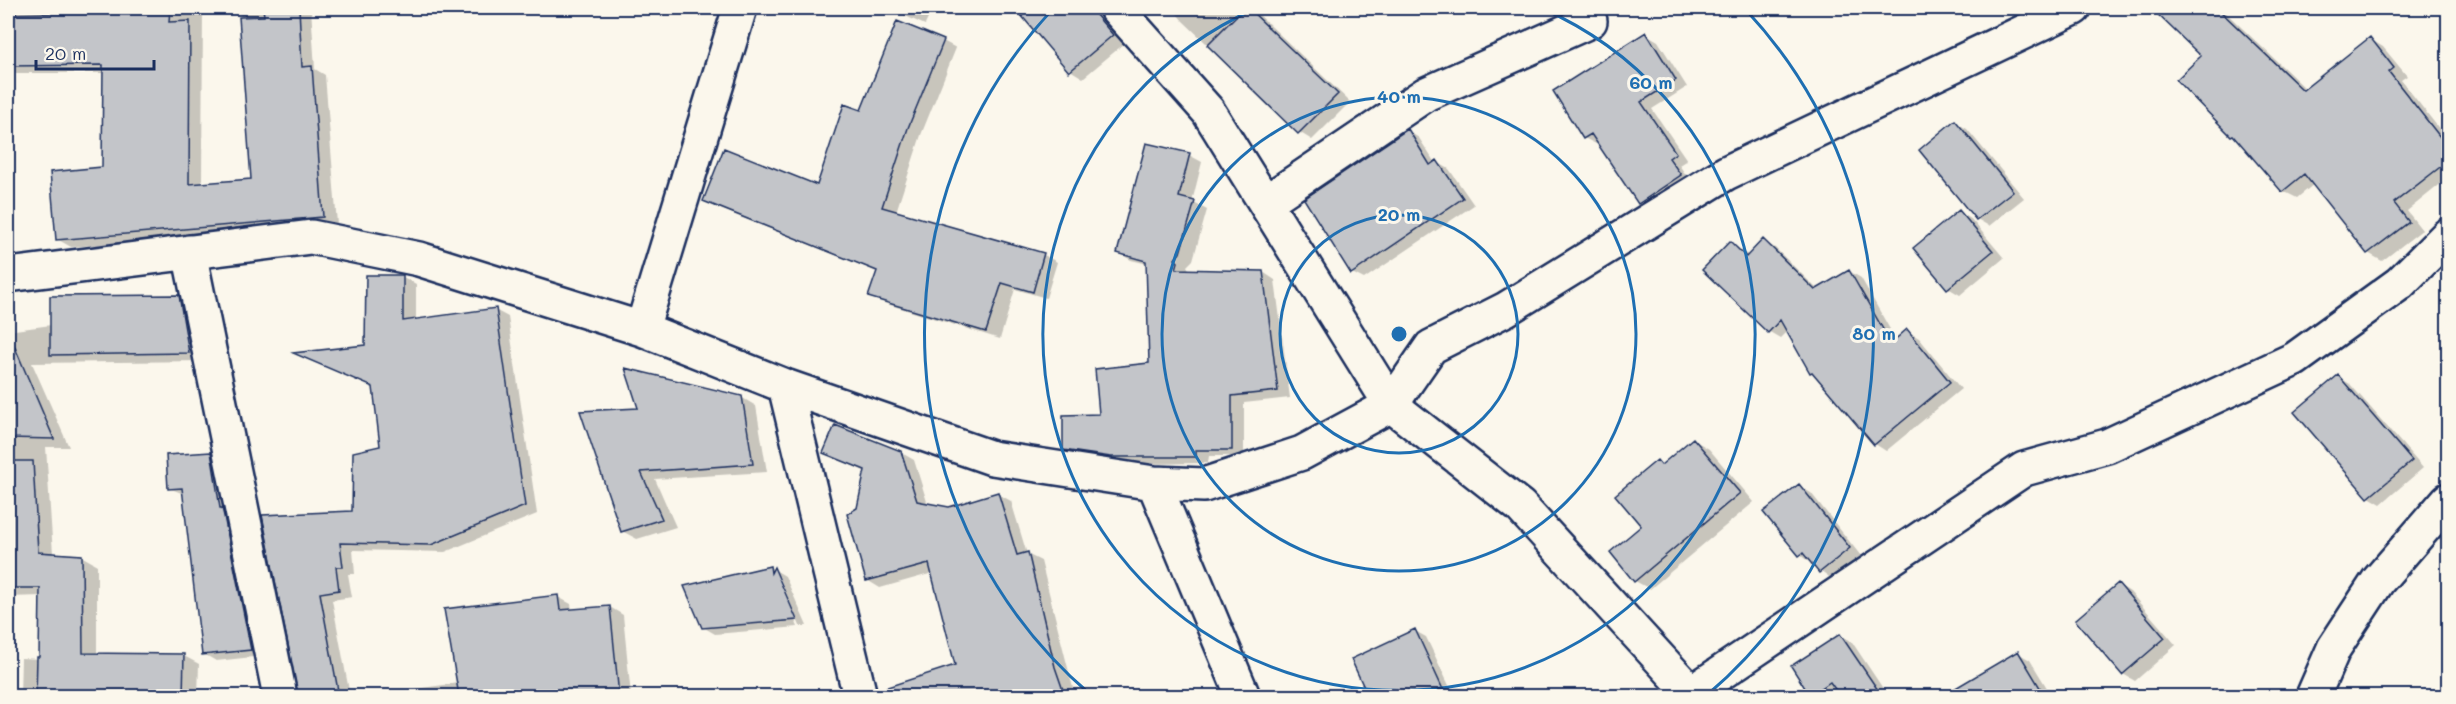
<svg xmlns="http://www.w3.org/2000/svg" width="2456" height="704" viewBox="0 0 2456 704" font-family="Mali,sans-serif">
  <rect width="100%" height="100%" fill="#fbf7ec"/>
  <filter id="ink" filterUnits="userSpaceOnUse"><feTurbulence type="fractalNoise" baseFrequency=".0167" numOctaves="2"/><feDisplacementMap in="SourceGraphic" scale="12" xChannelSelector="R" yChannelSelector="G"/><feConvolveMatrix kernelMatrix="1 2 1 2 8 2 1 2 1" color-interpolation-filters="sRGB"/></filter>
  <g filter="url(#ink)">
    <path fill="#0003" d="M 8,8 L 203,8 L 202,184 L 252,180 L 240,8 L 311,8 L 315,69 L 325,75 L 337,224 L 71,247 L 57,239 L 103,168 L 104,73 L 16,73 L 8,69 Z
      M 888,8 L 933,8 L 925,25 Z
      M 1017,8 L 1095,8 L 1125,43 L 1083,78 L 1070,70 Z
      M 1172,8 L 1252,8 L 1350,102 L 1312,140 L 1299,132 L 1183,21 Z
      M 2181,8 L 2221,8 L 2306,89 L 2370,39 L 2383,47 L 2407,76 L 2401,80 L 2448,140 L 2448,178 L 2407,211 L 2422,230 L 2382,261 L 2368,253 L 2314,184 L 2297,198 L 2283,191 L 2238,139 L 2232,135 L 2203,56 L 2167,22 Z
      M 1646,34 L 1658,41 L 1687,87 L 1652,109 L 1687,160 L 1679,165 L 1691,182 L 1651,210 L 1639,203 L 1599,143 L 1596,144 L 1584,138 Z
      M 943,41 L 956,48 L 921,135 L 896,212 L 1044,255 L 1057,262 L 1046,298 L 1015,289 L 1000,339 L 884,303 L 870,296 L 878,272 L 718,208 L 705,200 L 818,187 L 862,112 Z
      M 1955,122 L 1967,129 L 2024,198 L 1989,226 L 1977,219 L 1921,150 Z
      M 1408,131 L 1419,138 L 1435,163 L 1437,162 L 1449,169 L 1474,205 L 1364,279 L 1352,273 Z
      M 1189,155 L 1202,162 L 1192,202 L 1207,210 L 1193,260 L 1187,266 L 1190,271 L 1263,272 L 1275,280 L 1290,398 L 1244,403 L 1244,456 L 1209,456 L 1208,463 L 1125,464 L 1077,456 L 1064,449 L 1151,364 L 1148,264 L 1131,260 L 1119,253 Z
      M 1959,212 L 1971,219 L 2004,258 L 1960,295 L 1948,288 Z
      M 1763,241 L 1775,248 L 1818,290 L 1849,271 L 1861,278 L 1896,340 L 1907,331 L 1919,338 L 1961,389 L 1886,451 L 1875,444 L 1818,376 L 1811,372 L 1787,331 L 1780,338 L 1768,331 L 1731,243 L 1749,256 Z
      M 403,277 L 416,284 L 416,321 L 495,310 L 508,317 L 537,514 L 445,552 L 353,550 L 355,574 L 348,574 L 352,597 L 332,600 L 350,696 L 301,696 L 264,516 L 353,512 L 381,447 L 375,388 L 298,354 L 367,346 Z
      M 178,296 L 194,305 L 204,361 L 32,363 L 69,447 L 46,447 L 53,554 L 81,556 L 97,565 L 97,655 L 184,656 L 199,664 L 198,696 L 20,696 L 21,658 L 41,659 L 42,596 L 8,597 L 8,331 L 51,325 Z
      M 2338,377 L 2350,384 L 2423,468 L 2381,504 L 2369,497 Z
      M 741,397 L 756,406 L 767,472 L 655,479 L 676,527 L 637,539 L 622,531 L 640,409 Z
      M 1694,440 L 1709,449 L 1754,502 L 1650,589 L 1635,581 L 1643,527 L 1657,462 L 1663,465 Z
      M 900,452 L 914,460 L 928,505 L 949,509 L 998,494 L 1011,501 L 1027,554 L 1041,561 L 1075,696 L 911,696 L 906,682 L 956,666 L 933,573 L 880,588 L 867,580 L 858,509 L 866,472 L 825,453 Z
      M 211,454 L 222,461 L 262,656 L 216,661 L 204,654 L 184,494 L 169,488 Z
      M 1799,486 L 1811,493 L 1861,556 L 1832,579 L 1800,555 Z
      M 770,567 L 785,576 L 807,626 L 800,626 L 779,576 L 776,576 L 798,627 L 715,634 L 703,627 Z
      M 2119,585 L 2130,592 L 2176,645 L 2135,681 L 2123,674 Z
      M 558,597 L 571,604 L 572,611 L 610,607 L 623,615 L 631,696 L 364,696 L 458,683 Z
      M 1415,631 L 1426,637 L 1454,696 L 1352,696 L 1367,690 Z
      M 1840,635 L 1852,642 L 1888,696 L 1842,696 L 1838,691 L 1830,696 L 1811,694 Z
      M 2018,653 L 2030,660 L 2052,696 L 1945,696 Z
      M 1664,692 L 1671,696 L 1653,696 Z
      M 1139,693 L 1144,696 L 1130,696 Z"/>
    <path fill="#c3c5c9" stroke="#1b2f5e" stroke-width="1.5" d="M 96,8 L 170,8 L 169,22 L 190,21 L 189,184 L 251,179 L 239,17 L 264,16 L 263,8 L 299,8 L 302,67 L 312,66 L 323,217 L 56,240 L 50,172 L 102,167 L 103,65 L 8,66 L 8,14 L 96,12 Z
      M 1015,8 L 1090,8 L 1113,35 L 1069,72 Z
      M 1244,8 L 1248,8 L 1338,94 L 1298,134 L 1207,45 Z
      M 2151,8 L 2217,8 L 2303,90 L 2370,37 L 2394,68 L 2389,72 L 2448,147 L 2448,161 L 2394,203 L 2409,222 L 2367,254 L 2304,174 L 2282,192 L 2233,135 L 2231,136 L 2176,80 L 2201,56 Z
      M 897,21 L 944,40 L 908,128 L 882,207 L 1044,253 L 1033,292 L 1002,283 L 986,332 L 868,297 L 877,271 L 703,201 L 724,148 L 817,185 L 844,104 L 861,110 Z
      M 1646,32 L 1676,80 L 1641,102 L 1676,153 L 1669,158 L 1681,175 L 1638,204 L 1591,134 L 1583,139 L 1553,91 Z
      M 1955,120 L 2013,191 L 1976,220 L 1919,150 Z
      M 1408,129 L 1430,165 L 1437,160 L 1463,198 L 1351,274 L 1304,199 Z
      M 1146,143 L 1190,153 L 1179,197 L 1195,201 L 1180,253 L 1175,259 L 1178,262 L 1176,269 L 1263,271 L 1278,391 L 1232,396 L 1232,450 L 1196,450 L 1196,457 L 1111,457 L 1063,450 L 1063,415 L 1099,414 L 1095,369 L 1149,363 L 1146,261 L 1117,253 Z
      M 1959,210 L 1993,251 L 1947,289 L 1913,248 Z
      M 1763,239 L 1815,290 L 1849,270 L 1891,343 L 1907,329 L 1950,382 L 1874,445 L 1812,372 L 1810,373 L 1780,320 L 1768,333 L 1702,270 L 1730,241 L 1746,257 Z
      M 366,275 L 403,275 L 403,321 L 496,308 L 525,506 L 431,545 L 340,543 L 343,567 L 336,567 L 339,590 L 320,593 L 339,696 L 298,696 L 262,515 L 352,511 L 353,452 L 380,446 L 373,387 L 293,353 L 365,345 Z
      M 179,295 L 189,353 L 50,355 L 50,296 Z
      M 8,331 L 54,439 L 8,438 Z
      M 625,368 L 742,396 L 753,464 L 641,472 L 662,519 L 621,532 L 580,411 L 638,408 Z
      M 2338,375 L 2412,461 L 2368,498 L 2294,412 Z
      M 835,425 L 901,451 L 917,501 L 949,507 L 998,492 L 1017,555 L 1028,552 L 1055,667 L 1065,696 L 878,696 L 878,690 L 955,665 L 929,564 L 866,581 L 847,514 L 857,508 L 865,470 L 823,453 Z
      M 1693,438 L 1740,493 L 1634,582 L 1610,552 L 1641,526 L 1615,495 L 1657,460 L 1661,465 Z
      M 211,452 L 220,508 L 222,508 L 224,516 L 251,650 L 202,655 L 182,488 L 168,489 L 166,455 Z
      M 8,461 L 33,461 L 38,552 L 82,555 L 83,653 L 184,654 L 183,696 L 36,696 L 37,657 L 39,657 L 40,588 L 8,588 Z
      M 1799,484 L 1850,548 L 1819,573 L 1803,553 L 1799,556 L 1763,512 Z
      M 770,566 L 771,573 L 774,567 L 797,620 L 702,628 L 684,586 Z
      M 2118,583 L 2165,638 L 2122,675 L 2075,620 Z
      M 558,595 L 560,610 L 610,606 L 619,696 L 459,696 L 444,609 Z
      M 1415,629 L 1446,696 L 1368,696 L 1351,659 Z
      M 1840,634 L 1882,696 L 1840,696 L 1830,682 L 1810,696 L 1791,666 Z
      M 2018,651 L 2045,696 L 1942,696 Z"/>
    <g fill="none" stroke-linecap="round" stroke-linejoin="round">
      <defs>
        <path id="minor" d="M 1116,8 L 1208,111 L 1391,405 L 1520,506 L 1694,696
          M 1266,202 L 1426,94 L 1590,21
          M 189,252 L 280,696
          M 8,275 L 311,237 L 419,259 L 642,329 L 785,386 L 992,458 L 1154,483 L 1204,485 L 1302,453 L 1391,405 L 1431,347 L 1506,309 L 1726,173 L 2074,8
          M 642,329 L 740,8
          M 785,386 L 860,696
          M 1154,483 L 1243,696
          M 1691,693 L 2024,469 L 2107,446 L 2295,359 L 2400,283 L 2448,235
          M 2313,696 L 2334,648 L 2378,581 L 2448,500"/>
      </defs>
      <use href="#minor" stroke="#1b2f5e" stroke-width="38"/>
      <use href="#minor" stroke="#fbf7ec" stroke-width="33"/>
    </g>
  </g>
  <g fill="none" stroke="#1f6fb2" stroke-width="3">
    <circle cx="1399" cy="334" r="119"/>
    <circle cx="1399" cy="334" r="237"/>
    <path d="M1541 8A356 356 0 1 1 1257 8"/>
    <path d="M1091 695A475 475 0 0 1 1052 10M1746 10A475 475 0 0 1 1707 695"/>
  </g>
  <circle cx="1399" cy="334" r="9" fill="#1f6fb2" stroke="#fbf7ec" stroke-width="3"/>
  <g font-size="18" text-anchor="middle" font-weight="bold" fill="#1f6fb2" stroke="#fbf7ec" stroke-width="6" stroke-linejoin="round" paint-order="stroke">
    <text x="1651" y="89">60 m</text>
    <text x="1399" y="103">40 m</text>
    <text x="1399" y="221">20 m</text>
    <text x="1874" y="340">80 m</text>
  </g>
  <rect width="2456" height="704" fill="none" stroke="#fbf7ec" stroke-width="30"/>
  <rect x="15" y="15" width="2426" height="674" fill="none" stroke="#1b2f5e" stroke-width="2" filter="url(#ink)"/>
  <path d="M36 60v9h118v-9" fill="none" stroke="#1b2f5e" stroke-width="3"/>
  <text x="45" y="60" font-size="18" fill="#1b2f5e" stroke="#fbf7ec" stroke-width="4.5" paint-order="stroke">20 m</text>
</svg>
